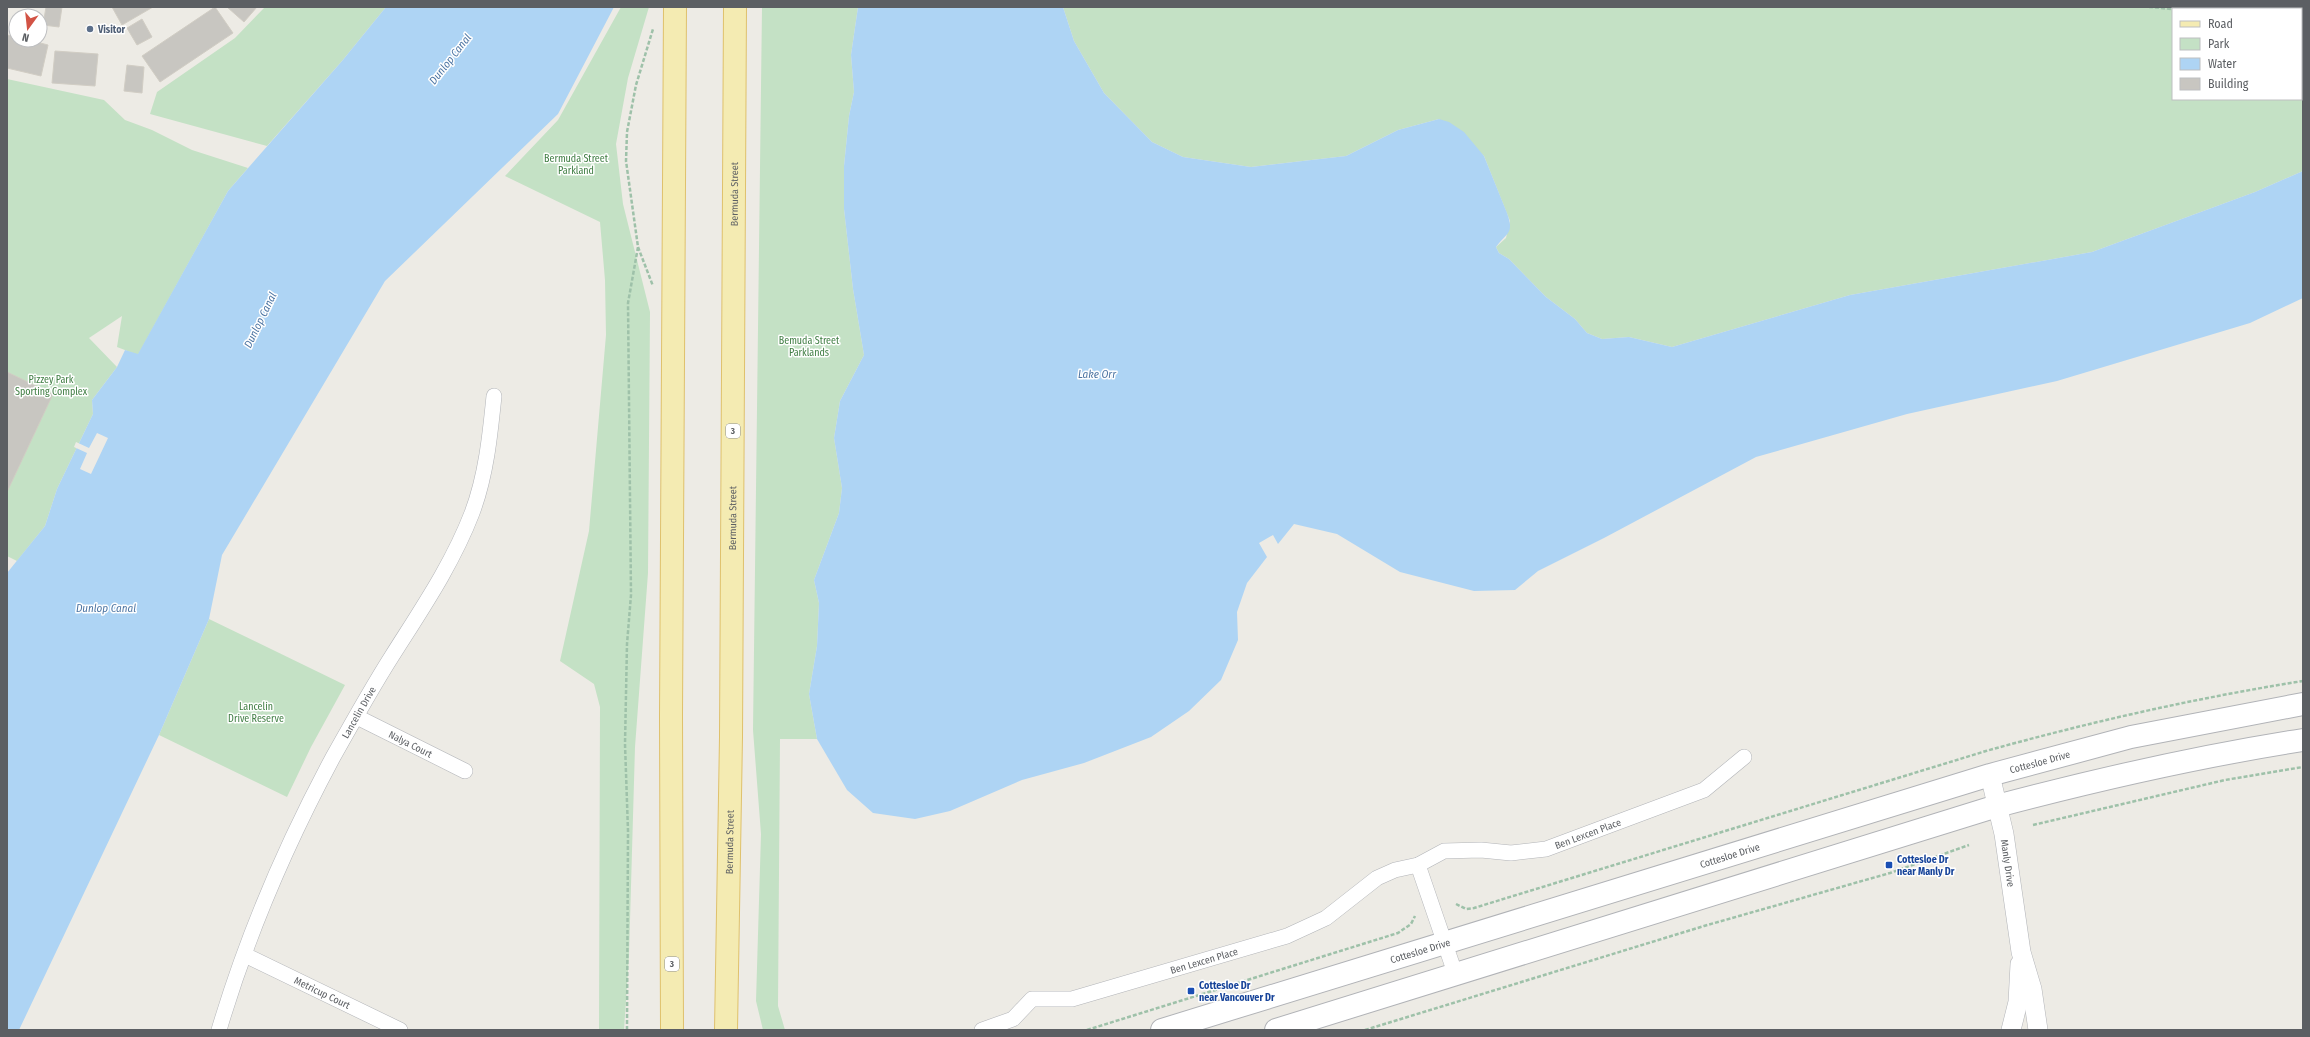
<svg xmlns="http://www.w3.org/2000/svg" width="2310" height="1037" viewBox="0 0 2310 1037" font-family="'Fira Sans Condensed',sans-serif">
  <rect width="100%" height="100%" fill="#edebe5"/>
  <path fill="#c4e1c5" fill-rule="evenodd" d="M 265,7 L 386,7 L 342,61 L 267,146 L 150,114 L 157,92 L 235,38 Z
    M 621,7 L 649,7 L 628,78 L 616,144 L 623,204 L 650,312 L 648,573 L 635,747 L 629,956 L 624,1030 L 599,1030 L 600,707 L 594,684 L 560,661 L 589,531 L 606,335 L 605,280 L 600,222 L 505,176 L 558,120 Z
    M 762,7 L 858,7 L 851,55 L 854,92 L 849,116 L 844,166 L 844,209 L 853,289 L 864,355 L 840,401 L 834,438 L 842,488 L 839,513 L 814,580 L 819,603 L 817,646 L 809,694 L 817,739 L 780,739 L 778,1006 L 785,1030 L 763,1030 L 756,1001 L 761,834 L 753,730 Z
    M 1063,7 L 2303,7 L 2303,171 L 2255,192 L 2092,252 L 1850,295 L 1672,347 L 1629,337 L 1602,339 L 1587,333 L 1575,319 L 1546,297 L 1509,259 L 1499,253 L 1496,247 L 1506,238 L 1510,221 L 1484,156 L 1439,119 L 1398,130 L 1346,156 L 1251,167 L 1183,157 L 1152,142 L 1104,93 L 1074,41 ZM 2173,9 L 2301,9 L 2301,99 L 2173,99 Z
    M 7,79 L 104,100 L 125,120 L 152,130 L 192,150 L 248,168 L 228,191 L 138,355 L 117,347 L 122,316 L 89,338 L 117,367 L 92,400 L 93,414 L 57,489 L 45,526 L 17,561 L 7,556 Z
    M 209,619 L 345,685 L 311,747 L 287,797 L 159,735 Z"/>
  <path fill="#aed4f4" d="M 386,7 L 614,7 L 558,114 L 385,281 L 222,555 L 209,619 L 159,735 L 19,1030 L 7,1030 L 7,573 L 45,526 L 57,489 L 93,414 L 92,400 L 117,367 L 125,350 L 138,354 L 228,191 L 342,61 Z
    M 858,7 L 1063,7 L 1074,41 L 1104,93 L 1152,142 L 1183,157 L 1251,167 L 1346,156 L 1398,130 L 1439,119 L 1449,122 L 1464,132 L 1484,156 L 1507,213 C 1515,235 1506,232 1496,247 L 1499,253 L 1509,259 L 1546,297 L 1575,319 L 1587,333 L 1602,339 L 1629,337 L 1672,347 L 1850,295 L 2092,252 L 2255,192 L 2303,171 L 2303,298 L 2250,323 L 2057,381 L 1907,414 L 1756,457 L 1604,538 L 1538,571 L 1515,590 L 1474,591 L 1400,572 L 1337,534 L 1294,524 L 1278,544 L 1273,535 L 1259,543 L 1267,557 L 1247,583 L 1237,612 L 1238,640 L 1221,680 L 1189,711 L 1151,737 L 1084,763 L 1022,780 L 950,811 L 915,819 L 873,813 L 847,790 L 817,739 L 809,694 L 817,646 L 819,603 L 814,580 L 839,513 L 842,488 L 834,438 L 840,401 L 864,355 L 853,289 L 844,209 L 844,166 L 849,116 L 854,92 L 851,55 Z"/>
  <path fill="#edebe5" d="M 97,433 L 108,438 L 91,474 L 80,469 L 87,453 L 74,447 L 76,442 L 89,448 Z"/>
  <path fill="#c8c6c1" stroke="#d1cdc4" d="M 46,7 L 62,7 L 59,27 L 43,25 Z
    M 112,7 L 153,7 L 122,25 Z
    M 215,7 L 233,33 L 160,82 L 142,56 Z
    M 227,7 L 257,7 L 244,22 Z
    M 142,19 L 152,37 L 137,45 L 127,28 Z
    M 7,35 L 16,37 L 16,40 L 29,40 L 48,45 L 41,76 L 7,68 Z
    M 55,51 L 98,54 L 95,86 L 52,83 Z
    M 127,65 L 144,67 L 142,93 L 124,91 Z
    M 7,372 L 53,394 L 7,492 Z"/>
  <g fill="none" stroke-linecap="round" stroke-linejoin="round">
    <defs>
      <g id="minor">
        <path id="s1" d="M 357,717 L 465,771"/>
        <path d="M 1418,865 L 1455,973"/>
        <path id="s2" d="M 245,955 L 400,1030"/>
        <path id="s3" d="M 219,1030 C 246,939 287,843 332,759 C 351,725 371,689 392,656 C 421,610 452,565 472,513 C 486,476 490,436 494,396"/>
        <path id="s4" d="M 982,1030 L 1013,1019 L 1032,999 L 1072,999 L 1287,936 L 1326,918 L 1377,878 L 1395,870 L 1418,865 L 1444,851 L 1481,850 L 1511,853 L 1546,849 L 1704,790 L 1744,757"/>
      </g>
      <g id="tertiary">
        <path id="s5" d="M 1990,775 L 2004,834 L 2021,952 L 2032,989 L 2038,1030"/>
        <path d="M 2011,1030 L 2018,1002 L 2020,964"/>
      </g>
      <g id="secondary">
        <path id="s6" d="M 1162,1030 L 1990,775 L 2131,737 L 2303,704"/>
        <path d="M 1276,1030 L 1997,806 C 2099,779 2200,756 2303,740"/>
      </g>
      <g id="primary">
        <path d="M 672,1030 L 671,716 L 675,7"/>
        <path id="s7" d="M 726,1030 L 731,737 L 735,7"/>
      </g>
    </defs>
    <use href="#minor" stroke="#b2b4b8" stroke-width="16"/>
    <use href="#tertiary" stroke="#b2b4b8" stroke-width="20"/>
    <use href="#secondary" stroke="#b1b3b7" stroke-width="24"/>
    <use href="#primary" stroke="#dfc16c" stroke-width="24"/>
    <path stroke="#9ec1a9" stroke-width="2.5" stroke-dasharray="4 2" stroke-linecap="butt" d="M 2149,7 L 2172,9
      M 638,247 L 653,286
      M 2033,825 L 2225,780 L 2303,767
      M 1456,904 L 1466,909 L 1474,908 L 1986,751 C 2090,722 2196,698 2303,681
      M 627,1030 L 628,831 L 625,744 L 627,644 L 631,595 L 628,303 L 638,247 L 626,161 L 627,132 L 636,85 L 653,29
      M 1087,1030 L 1398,933 L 1411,924 L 1415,916
      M 1365,1030 L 1704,926 L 1890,873 L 1969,845"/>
    <use href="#minor" stroke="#fff" stroke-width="15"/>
    <use href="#tertiary" stroke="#fff" stroke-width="19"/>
    <use href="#secondary" stroke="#fff" stroke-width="22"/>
    <use href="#primary" stroke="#f4ebb2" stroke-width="22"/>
  </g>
  <circle fill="#5c6f8a" stroke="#fff" stroke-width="1.5" cx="90" cy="29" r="4"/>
  <g fill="#1a4fb4" stroke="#fff" stroke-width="1.5">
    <rect x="1885" y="861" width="8" height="8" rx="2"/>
    <rect x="1187" y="987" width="8" height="8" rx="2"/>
  </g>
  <g text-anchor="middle" stroke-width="3" stroke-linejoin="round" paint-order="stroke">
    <g fill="#fff" stroke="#8d8f92" stroke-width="1">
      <rect x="726" y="424" width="14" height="14" rx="3"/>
      <rect x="665" y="957" width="14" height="14" rx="3"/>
    </g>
    <g font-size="9" font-weight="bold" fill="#5c5f63">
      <text x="733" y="434">3</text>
      <text x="672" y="967">3</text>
    </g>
    <g font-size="10" font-weight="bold" fill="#4e5e75" stroke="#fff" text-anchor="start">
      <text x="98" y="33">Visitor</text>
    </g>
    <g font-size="10" fill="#407e44" stroke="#fff">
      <text x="576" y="162">Bermuda Street<tspan x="576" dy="12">Parkland</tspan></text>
      <text x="809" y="344">Bemuda Street<tspan x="809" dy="12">Parklands</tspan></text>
      <text x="51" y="383">Pizzey Park<tspan x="51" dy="12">Sporting Complex</tspan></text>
      <text x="256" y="710">Lancelin<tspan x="256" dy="12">Drive Reserve</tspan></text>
    </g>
    <g font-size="10" fill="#5c5f63" stroke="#fff">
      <text dy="4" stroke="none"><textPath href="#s7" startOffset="836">Bermuda Street</textPath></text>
      <text dy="4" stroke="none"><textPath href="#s7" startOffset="512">Bermuda Street</textPath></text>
      <text dy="4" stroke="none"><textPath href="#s3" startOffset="348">Lancelin Drive</textPath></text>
      <text dy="4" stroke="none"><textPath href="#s1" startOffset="60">Nalya Court</textPath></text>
      <text dy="4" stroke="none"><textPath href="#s6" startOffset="918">Cottesloe Drive</textPath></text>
      <text dy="4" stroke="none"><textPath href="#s4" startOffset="652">Ben Lexcen Place</textPath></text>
      <text dy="4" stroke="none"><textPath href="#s7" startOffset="188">Bermuda Street</textPath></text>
      <text dy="4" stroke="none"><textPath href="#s6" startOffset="594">Cottesloe Drive</textPath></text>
      <text dy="4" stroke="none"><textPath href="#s5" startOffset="90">Manly Drive</textPath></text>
      <text dy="4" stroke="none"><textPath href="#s6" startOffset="270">Cottesloe Drive</textPath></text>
      <text dy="4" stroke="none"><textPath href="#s4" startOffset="238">Ben Lexcen Place</textPath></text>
      <text dy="4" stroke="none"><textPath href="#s2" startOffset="86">Metricup Court</textPath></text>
    </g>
    <g font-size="10" font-weight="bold" fill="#164399" stroke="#fff" text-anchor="start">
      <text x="1897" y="863">Cottesloe Dr<tspan x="1897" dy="12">near Manly Dr</tspan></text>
      <text x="1199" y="989">Cottesloe Dr<tspan x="1199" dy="12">near Vancouver Dr</tspan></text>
    </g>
    <g font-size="11" font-style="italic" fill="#4d75a3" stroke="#fff">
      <text transform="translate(450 59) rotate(-52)" y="4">Dunlop Canal</text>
      <text transform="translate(260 320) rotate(-64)" y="4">Dunlop Canal</text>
      <text x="1097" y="378">Lake Orr</text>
      <text x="106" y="612">Dunlop Canal</text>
    </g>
  </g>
  <rect width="2310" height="1037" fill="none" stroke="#5c5f63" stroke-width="16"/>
  <rect x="2172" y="8" width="130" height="92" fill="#ffffff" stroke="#bebfc1"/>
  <rect x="2180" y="21" width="20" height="6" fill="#f4ebb2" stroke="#bebfc1"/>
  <text x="2208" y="28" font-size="12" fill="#5c5f63">Road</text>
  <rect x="2180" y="38" width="20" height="12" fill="#c4e1c5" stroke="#bebfc1"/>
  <text x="2208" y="48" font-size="12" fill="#5c5f63">Park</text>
  <rect x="2180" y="58" width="20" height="12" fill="#aed4f4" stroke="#bebfc1"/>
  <text x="2208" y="68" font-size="12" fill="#5c5f63">Water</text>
  <rect x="2180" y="78" width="20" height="12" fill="#c8c6c1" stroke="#bebfc1"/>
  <text x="2208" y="88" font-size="12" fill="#5c5f63">Building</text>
  <g transform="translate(28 28) rotate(195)"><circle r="19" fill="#ffffff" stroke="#bebfc1"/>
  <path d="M0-3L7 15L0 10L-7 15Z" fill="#d25345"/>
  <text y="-6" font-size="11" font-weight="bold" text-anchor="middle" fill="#5c5f63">N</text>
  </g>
</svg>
